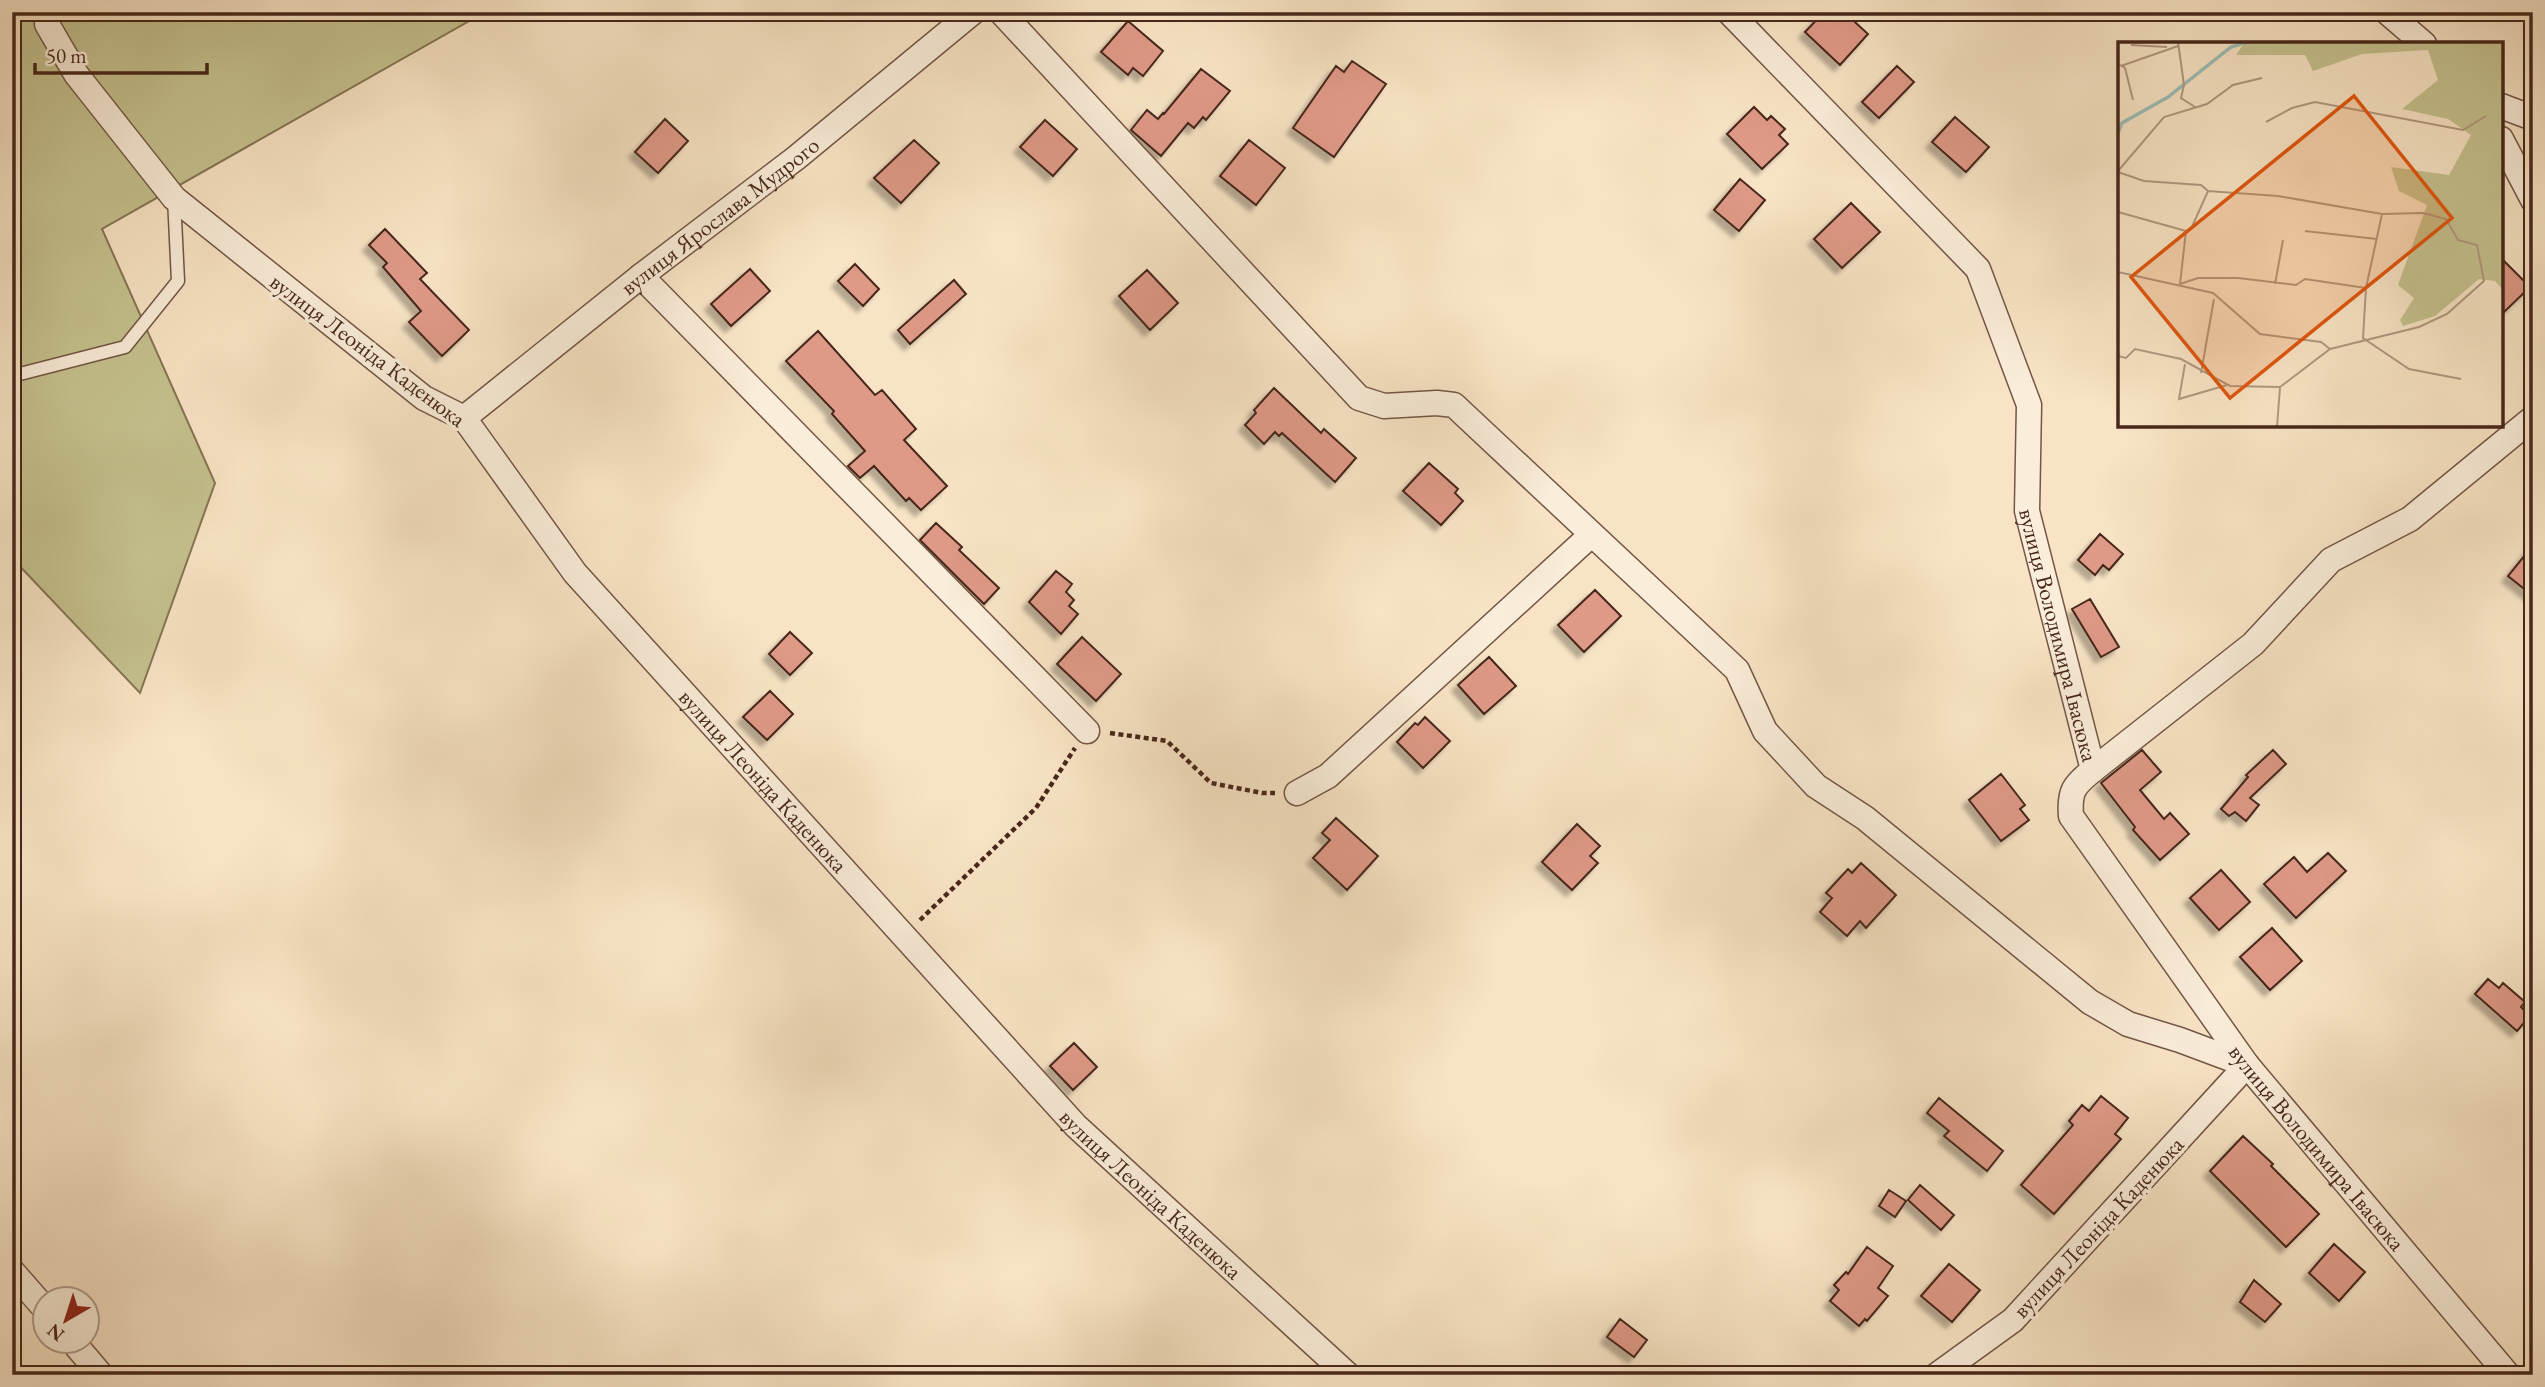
<svg xmlns="http://www.w3.org/2000/svg" width="2545" height="1387" viewBox="0 0 2545 1387" font-family="'EB Garamond',serif">
  <defs>
    <filter id="shadow"><feDropShadow dx="-6" dy="6" stdDeviation="2" flood-color="#0004"/></filter>
  </defs>
  <rect width="100%" height="100%" fill="#f8e4c5"/>
  <filter id="stains"><feTurbulence type="fractalNoise" baseFrequency=".00286" numOctaves="4"/><feColorMatrix values="0 0 0 0 .2 0 0 0 0 .09 0 0 0 0 .02 0 0 0 .5 -.17"/></filter>
  <radialGradient id="worn" r=".72"><stop offset=".6" stop-color="#630" stop-opacity="0"/><stop offset="1" stop-color="#630" stop-opacity=".3"/></radialGradient>
  <path fill="#c5c28f" stroke="#867455" stroke-width="2" d="M 12,12 L 485,12 L 102,229 L 215,483 L 140,693 L 12,558 Z"/>
  <path fill="#df9987" stroke="#47271b" stroke-width="2" filter="url(#shadow)" d="M 1824,12 L 1844,12 L 1868,34 L 1840,65 L 1805,32 Z
    M 1128,21 L 1163,51 L 1143,76 L 1133,68 L 1128,75 L 1101,52 Z
    M 1352,61 L 1386,84 L 1334,157 L 1293,128 L 1336,66 L 1344,72 Z
    M 1897,66 L 1914,82 L 1879,118 L 1862,102 Z
    M 1201,69 L 1230,91 L 1206,120 L 1203,117 L 1194,128 L 1188,123 L 1161,156 L 1131,130 L 1147,110 L 1158,119 L 1163,113 L 1164,114 Z
    M 1754,107 L 1767,120 L 1771,116 L 1785,129 L 1779,135 L 1788,144 L 1762,169 L 1727,134 Z
    M 1955,117 L 1989,147 L 1966,172 L 1932,142 Z
    M 665,119 L 688,141 L 658,173 L 635,152 Z
    M 1045,120 L 1077,149 L 1053,176 L 1020,147 Z
    M 914,140 L 939,163 L 901,203 L 874,178 Z
    M 1249,140 L 1285,168 L 1256,205 L 1220,176 Z
    M 1740,179 L 1765,200 L 1739,231 L 1714,210 Z
    M 1851,203 L 1880,232 L 1842,268 L 1814,239 Z
    M 385,229 L 427,273 L 420,279 L 469,330 L 442,356 L 409,322 L 421,311 L 383,267 L 387,263 L 369,245 Z
    M 2501,258 L 2530,287 L 2501,315 Z
    M 855,264 L 879,289 L 863,306 L 838,281 Z
    M 750,269 L 770,291 L 731,326 L 711,304 Z
    M 1147,270 L 1178,303 L 1150,330 L 1119,296 Z
    M 954,280 L 966,294 L 910,344 L 898,330 Z
    M 818,331 L 875,395 L 882,390 L 916,429 L 904,440 L 947,486 L 921,510 L 909,498 L 906,501 L 874,466 L 860,478 L 848,466 L 865,451 L 832,414 L 834,411 L 786,361 Z
    M 1274,388 L 1321,433 L 1324,429 L 1356,458 L 1335,482 L 1282,433 L 1279,436 L 1275,432 L 1264,444 L 1245,425 L 1256,413 L 1254,410 Z
    M 1429,463 L 1458,489 L 1455,493 L 1463,501 L 1441,525 L 1403,491 Z
    M 936,523 L 962,547 L 959,550 L 999,588 L 984,604 L 920,540 Z
    M 2100,534 L 2123,554 L 2109,570 L 2103,565 L 2095,575 L 2078,560 Z
    M 2533,545 L 2533,596 L 2508,576 Z
    M 1056,571 L 1072,584 L 1066,592 L 1074,600 L 1069,606 L 1078,614 L 1061,634 L 1029,602 Z
    M 1595,590 L 1621,616 L 1584,652 L 1558,625 Z
    M 2090,599 L 2119,647 L 2101,657 L 2072,609 Z
    M 790,632 L 812,653 L 790,675 L 769,654 Z
    M 1082,637 L 1121,674 L 1096,701 L 1057,664 Z
    M 1489,657 L 1516,686 L 1484,714 L 1458,685 Z
    M 770,691 L 793,714 L 767,740 L 743,717 Z
    M 1425,717 L 1450,741 L 1423,768 L 1397,742 L 1415,723 L 1418,725 Z
    M 2142,750 L 2161,772 L 2140,790 L 2164,819 L 2170,813 L 2189,834 L 2160,860 L 2133,830 L 2135,827 L 2101,783 Z
    M 2273,750 L 2286,764 L 2250,798 L 2259,805 L 2246,821 L 2235,812 L 2229,816 L 2221,809 L 2248,777 L 2246,775 Z
    M 2001,774 L 2025,805 L 2020,809 L 2029,820 L 2001,841 L 1969,800 Z
    M 1336,818 L 1378,856 L 1347,890 L 1313,858 L 1330,840 L 1322,833 Z
    M 1577,824 L 1600,846 L 1590,856 L 1598,863 L 1572,890 L 1542,862 Z
    M 2328,853 L 2346,871 L 2296,918 L 2264,884 L 2294,857 L 2307,872 Z
    M 1861,863 L 1896,895 L 1866,928 L 1860,921 L 1847,936 L 1820,912 L 1832,898 L 1826,893 L 1848,869 L 1852,873 Z
    M 2221,870 L 2250,902 L 2219,930 L 2190,898 Z
    M 2272,928 L 2302,961 L 2270,990 L 2240,957 Z
    M 2488,979 L 2499,988 L 2503,983 L 2525,1002 L 2521,1007 L 2530,1016 L 2517,1031 L 2475,994 Z
    M 1074,1043 L 1097,1067 L 1073,1090 L 1050,1066 Z
    M 2101,1096 L 2128,1118 L 2115,1134 L 2121,1139 L 2054,1214 L 2021,1185 L 2073,1125 L 2069,1121 L 2082,1105 L 2089,1111 Z
    M 1939,1098 L 2003,1151 L 1987,1171 L 1944,1136 L 1949,1131 L 1927,1113 Z
    M 2243,1136 L 2273,1164 L 2271,1166 L 2319,1214 L 2286,1247 L 2210,1171 Z
    M 1920,1185 L 1954,1215 L 1941,1230 L 1908,1200 Z
    M 1889,1190 L 1906,1201 L 1895,1217 L 1879,1206 Z
    M 2334,1244 L 2365,1272 L 2339,1301 L 2309,1273 Z
    M 1867,1247 L 1893,1266 L 1878,1288 L 1888,1296 L 1867,1321 L 1865,1319 L 1859,1326 L 1830,1301 L 1839,1290 L 1834,1285 L 1846,1272 L 1848,1274 Z
    M 1949,1264 L 1980,1290 L 1952,1322 L 1921,1296 Z
    M 2254,1280 L 2281,1304 L 2265,1322 L 2240,1302 Z
    M 1620,1319 L 1647,1340 L 1634,1357 L 1607,1337 Z"/>
  <g fill="none" stroke-linecap="round" stroke-linejoin="round">
    <defs>
      <path id="lane" d="M 12,376 L 125,347 L 178,281 L 174,198"/>
      <g id="street">
        <path id="s1" d="M 49,12 L 47,24 L 76,74 L 174,198 L 424,398 L 464,418 L 575,573 L 1076,1126 L 1348,1375"/>
        <path d="M 1001,12 L 1359,398 L 1384,406 L 1437,403 L 1454,405 L 1737,670 L 1765,731 L 1816,786 L 1865,818 L 2090,1002 L 2128,1024 L 2180,1040 L 2247,1065 L 2013,1320 L 1937,1375"/>
        <path id="s2" d="M 1729,12 L 1978,269 L 2029,405 L 2027,511 L 2093,770 C 2074,785 2069,791 2071,816 L 2247,1065 L 2508,1375"/>
        <path d="M 2387,12 L 2424,44"/>
        <path d="M 2501,106 L 2533,118"/>
        <path d="M 2501,139 L 2533,200"/>
        <path d="M 641,276 L 1087,731"/>
        <path id="s3" d="M 464,418 L 641,276 L 796,158 L 973,12"/>
        <path d="M 2093,770 L 2253,644 L 2331,560 L 2410,519 L 2533,418"/>
        <path d="M 1297,793 L 1328,776 L 1591,535"/>
        <path d="M 12,1271 L 46,1310"/>
        <path d="M 73,1342 L 101,1375"/>
      </g>
    </defs>
    <use href="#lane" stroke="#735646" stroke-width="15"/>
    <use href="#street" stroke="#735646" stroke-width="27"/>
    <path stroke="#47271b" stroke-width="4.5" stroke-dasharray="5 3.5" stroke-linecap="butt" d="M 1110,733 L 1167,741 L 1211,783 L 1262,793 L 1275,793
      M 920,920 L 1036,808 L 1075,748"/>
    <use href="#lane" stroke="#faedd9" stroke-width="12"/>
    <use href="#street" stroke="#faedd9" stroke-width="24"/>
  </g>
  <g text-anchor="middle" stroke-width="7" stroke-linejoin="round" paint-order="stroke">
    <g font-size="23" fill="#47271b" stroke="#faedd9">
      <text dy="8" stroke="none"><textPath href="#s3" startOffset="326">вулиця Ярослава Мудрого</textPath></text>
      <text transform="translate(368 350) rotate(37)" y="8">вулиця Леоніда Каденюка</text>
      <text dy="8" stroke="none"><textPath href="#s2" startOffset="737">вулиця Володимира Івасюка</textPath></text>
      <text dy="8" stroke="none"><textPath href="#s1" startOffset="1064">вулиця Леоніда Каденюка</textPath></text>
      <text dy="8" stroke="none"><textPath href="#s2" startOffset="1344">вулиця Володимира Івасюка</textPath></text>
      <text dy="8" stroke="none"><textPath href="#s1" startOffset="1631">вулиця Леоніда Каденюка</textPath></text>
      <text transform="translate(2098 1227) rotate(-47)" y="8">вулиця Леоніда Каденюка</text>
    </g>
  </g>
  <g transform="translate(2118 42)">
    <rect width="385" height="385" fill="#f8e4c5"/>
    <path d="M 127,0 L 385,0 L 385,248 L 377,239 L 361,237 L 317,274 L 285,284 L 282,278 L 296,256 L 280,243 L 309,163 L 281,149 L 273,125 L 331,133 L 353,93 L 330,77 L 284,67 L 320,38 L 310,8 L 244,12 L 195,29 L 187,13 L 118,13 Z" fill="#c5c28f"/>
    <path fill="none" stroke="#9dbeb6" stroke-width="3.5" d="M 0,91 L 4,81 L 50,55 L 113,5 L 129,0"/>
    <path fill="none" stroke="#b19881" stroke-width="2" d="M 60,0 L 66,43 L 63,56 L 77,65M 13,3 L 49,5M 0,22 L 7,26 L 15,58M 3,24 L 60,4M 148,80 L 174,66 L 197,60 L 345,88 L 368,74M 0,129 L 46,75 L 89,62 L 115,43 L 144,36M 0,130 L 26,139 L 83,143 L 90,149M 0,170 L 68,189M 264,172 L 248,246 L 245,296 L 291,327 L 343,337M 187,189 L 259,197M 0,230 L 95,251 L 142,292 L 203,300 L 212,307M 157,242 L 165,198M 0,314 L 8,316 L 17,307 L 63,317 L 112,344 L 162,345M 67,322 L 61,357 L 109,343M 83,331 L 96,257M 162,345 L 212,307 L 301,285 L 329,272 L 366,239 L 359,203 L 340,198 L 328,177 L 305,171 L 264,172 L 160,154 L 90,149 L 73,187 L 68,189 L 62,242 L 80,236 L 120,236 L 178,243 L 187,237 L 248,246M 159,385 L 162,345"/>
    <path fill="#e0560d" fill-opacity="0.15" stroke="#e0560d" stroke-width="3.5" d="M 236,54 L 334,176 L 112,356 L 13,235 Z"/>
    <rect width="385" height="385" fill="none" stroke="#47271b" stroke-width="3.5"/>
  </g>
  <rect width="2545" height="1387" fill="none" stroke="#f8e4c5" stroke-width="42"/>
  <rect x="14" y="14" width="2517" height="1359" fill="none" stroke="#47271b" stroke-width="3.5"/>
  <rect x="21" y="21" width="2503" height="1345" fill="none" stroke="#47271b" stroke-width="2"/>
  <g transform="translate(66 1320) rotate(219)"><circle r="33" fill="#faedd9" stroke="#b29e8d" stroke-width="2"/>
  <path d="M0-5L12 26L0 18L-12 26Z" fill="#8f2418"/>
  <text y="-10" font-size="19" font-weight="bold" text-anchor="middle" fill="#47271b">N</text>
  </g>
  <path d="M35 63v10h172v-10" fill="none" stroke="#47271b" stroke-width="3.5"/>
  <text x="46" y="63" font-size="21" fill="#47271b" stroke="#faedd9" stroke-width="5" paint-order="stroke">50 m</text>
  <rect width="100%" height="100%" filter="url(#stains)"/>
  <rect width="100%" height="100%" fill="url(#worn)"/>
</svg>
